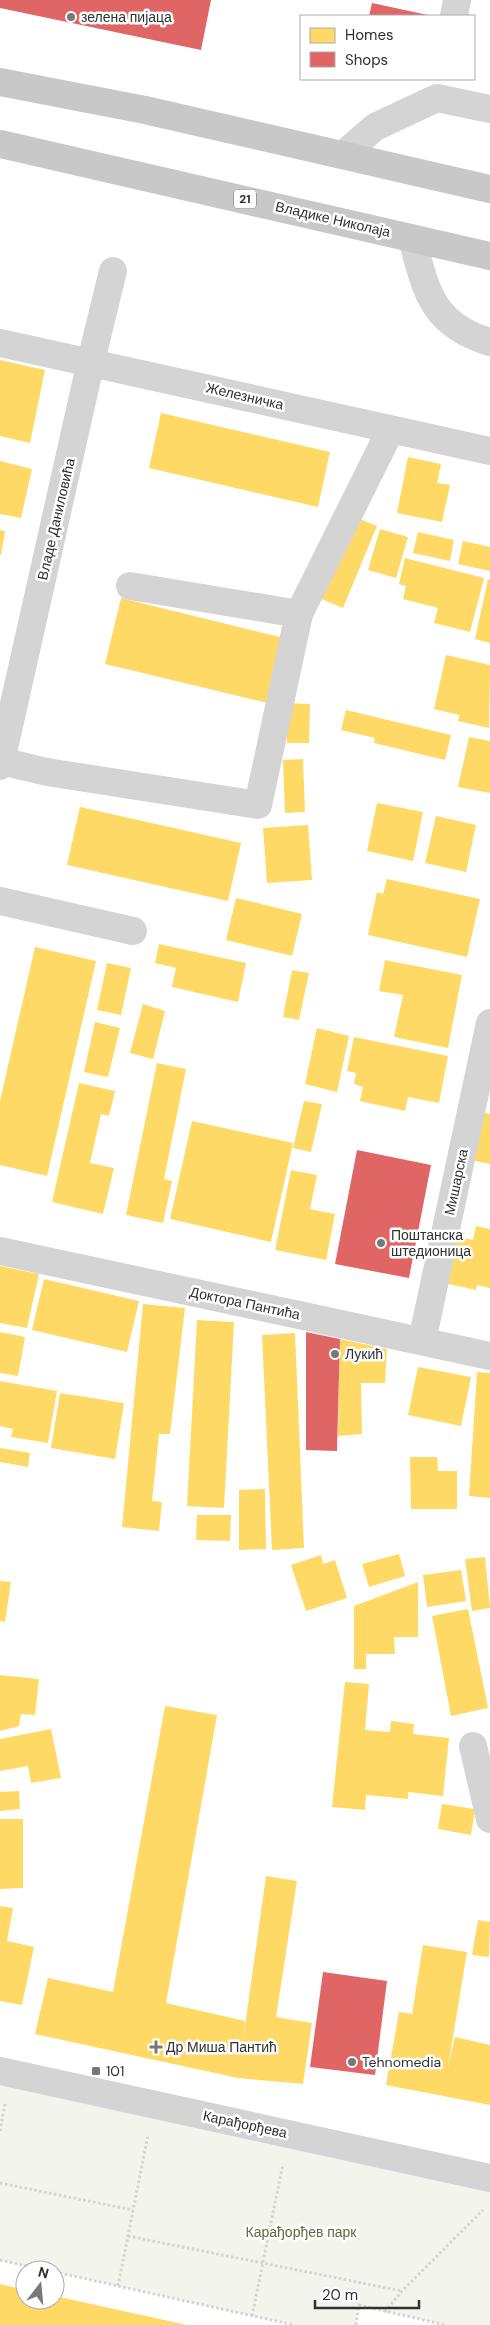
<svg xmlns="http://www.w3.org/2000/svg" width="490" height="2325" viewBox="0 0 490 2325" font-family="'DM Sans',sans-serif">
  <rect width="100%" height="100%" fill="#fff"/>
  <path fill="#f3f5ed" d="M 0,2071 L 490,2177 L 490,2325 L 445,2325 L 359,2305 L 356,2325 L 294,2325 L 55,2272 L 55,2270 L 44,2270 L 0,2260 Z"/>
  <path fill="#ffd966" d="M 0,360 L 45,370 L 30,443 L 0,436 Z
    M 161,413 L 330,452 L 318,507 L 149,468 Z
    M 408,457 L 441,464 L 437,483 L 450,485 L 442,522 L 397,513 Z
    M 0,461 L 32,469 L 21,518 L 0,514 Z
    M 352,516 L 377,526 L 343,608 L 319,598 Z
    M 380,529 L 408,537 L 396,578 L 368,570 Z
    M 0,530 L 5,531 L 1,555 L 0,555 Z
    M 418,532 L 454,540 L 450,561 L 413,553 Z
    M 463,541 L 490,547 L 490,571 L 458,564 Z
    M 405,558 L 484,578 L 470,632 L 434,623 L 438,608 L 403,599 L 406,586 L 399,584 Z
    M 488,579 L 490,580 L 490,643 L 475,639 Z
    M 121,598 L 288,639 L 272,704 L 105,664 Z
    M 446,655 L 490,665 L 489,728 L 458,721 L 459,715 L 434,709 Z
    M 287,703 L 310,704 L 309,743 L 287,743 Z
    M 346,710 L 451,735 L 445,760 L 374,743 L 375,738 L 341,730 Z
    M 469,737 L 490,741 L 490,793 L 458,787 Z
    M 303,759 L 305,812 L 285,813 L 283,760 Z
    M 377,803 L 423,812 L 413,861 L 367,851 Z
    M 80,807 L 241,843 L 228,901 L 67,865 Z
    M 436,816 L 476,825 L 466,872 L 425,863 Z
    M 308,825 L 312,880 L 267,883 L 263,828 Z
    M 387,879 L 480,899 L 467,957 L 368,935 L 377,892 L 383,894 Z
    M 236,898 L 302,914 L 292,956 L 226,940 Z
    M 159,944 L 246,963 L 238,1002 L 172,987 L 176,968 L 155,963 Z
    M 35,947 L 96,961 L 47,1176 L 0,1165 L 0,1101 Z
    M 385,960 L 462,975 L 448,1048 L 394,1037 L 403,995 L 379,991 Z
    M 107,963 L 131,968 L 121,1015 L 97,1010 Z
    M 292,970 L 309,973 L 299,1020 L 283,1017 Z
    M 143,1004 L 165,1011 L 153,1059 L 130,1053 Z
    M 95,1022 L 120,1028 L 108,1077 L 84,1072 Z
    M 317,1028 L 349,1036 L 337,1092 L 305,1084 Z
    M 354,1037 L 448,1056 L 439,1103 L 408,1097 L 405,1111 L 360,1101 L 363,1087 L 354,1084 L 356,1073 L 347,1071 Z
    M 157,1063 L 186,1069 L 164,1179 L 172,1181 L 163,1223 L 126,1215 Z
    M 79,1083 L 115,1091 L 109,1116 L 101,1114 L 90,1163 L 114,1168 L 103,1214 L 52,1202 Z
    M 304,1101 L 322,1104 L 311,1152 L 293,1148 Z
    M 482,1112 L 490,1114 L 490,1164 L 471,1160 Z
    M 192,1121 L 293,1143 L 271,1242 L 170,1219 Z
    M 291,1170 L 317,1175 L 310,1209 L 335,1214 L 326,1260 L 275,1250 Z
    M 476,1226 L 490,1229 L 490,1288 L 477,1285 L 476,1290 L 444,1283 L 455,1236 L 473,1240 Z
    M 0,1266 L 39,1274 L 27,1328 L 0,1323 Z
    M 44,1279 L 139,1301 L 127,1352 L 32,1330 Z
    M 143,1304 L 185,1308 L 170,1434 L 159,1434 L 152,1501 L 162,1502 L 159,1531 L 122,1527 Z
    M 197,1320 L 234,1322 L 224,1508 L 187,1506 Z
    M 0,1332 L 25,1337 L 18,1376 L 0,1373 Z
    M 295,1333 L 304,1548 L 272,1550 L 262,1335 Z
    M 340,1339 L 387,1349 L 385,1383 L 361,1383 L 362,1434 L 338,1436 Z
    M 418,1367 L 471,1377 L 461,1426 L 408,1415 Z
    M 477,1372 L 490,1373 L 490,1498 L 469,1496 Z
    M 0,1381 L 57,1391 L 48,1443 L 11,1437 L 13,1429 L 0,1426 Z
    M 60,1393 L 124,1403 L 115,1459 L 51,1448 Z
    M 0,1448 L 30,1453 L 28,1467 L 0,1462 Z
    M 410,1457 L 437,1457 L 438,1471 L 457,1471 L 457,1509 L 411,1509 Z
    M 265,1489 L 266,1549 L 239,1550 L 239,1490 Z
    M 197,1515 L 231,1515 L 230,1541 L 196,1540 Z
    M 399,1554 L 405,1576 L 369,1587 L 362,1564 Z
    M 321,1555 L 323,1564 L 335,1560 L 347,1598 L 306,1611 L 291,1565 Z
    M 485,1557 L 490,1608 L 472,1611 L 465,1559 Z
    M 461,1570 L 466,1601 L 427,1607 L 423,1575 Z
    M 0,1581 L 11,1582 L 5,1622 L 0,1621 Z
    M 418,1582 L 418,1637 L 394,1637 L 395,1654 L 366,1654 L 366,1669 L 354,1669 L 354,1606 Z
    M 468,1609 L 488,1708 L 451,1716 L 432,1616 Z
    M 0,1675 L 39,1679 L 35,1715 L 21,1714 L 19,1726 L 0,1731 Z
    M 345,1682 L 369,1684 L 365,1730 L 390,1732 L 391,1721 L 414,1724 L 413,1734 L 449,1738 L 443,1796 L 408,1792 L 408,1799 L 366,1795 L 365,1810 L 332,1807 Z
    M 165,1706 L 217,1715 L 166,2003 L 245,2021 L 243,2040 L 266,1876 L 297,1881 L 276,2017 L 312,2023 L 303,2084 L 238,2078 L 35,2034 L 48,1978 L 113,1992 Z
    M 51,1729 L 61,1778 L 31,1783 L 28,1766 L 0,1771 L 0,1739 Z
    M 19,1791 L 20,1809 L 0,1811 L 0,1792 Z
    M 442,1804 L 475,1809 L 471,1835 L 438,1829 Z
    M 0,1819 L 23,1819 L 23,1888 L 0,1889 Z
    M 0,1906 L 13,1908 L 7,1941 L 34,1947 L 22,2005 L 0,2001 Z
    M 478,1920 L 490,1922 L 489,1957 L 472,1955 Z
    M 423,1945 L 467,1952 L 448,2067 L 455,2037 L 490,2045 L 490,2105 L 386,2085 L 399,2012 L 412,2014 Z
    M 0,2284 L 25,2290 L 25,2300 L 55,2300 L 55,2296 L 187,2325 L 0,2325 Z"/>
  <path fill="#e06666" d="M 0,0 L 211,0 L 201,50 L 0,8 Z
    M 372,3 L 428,15 L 428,16 L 369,16 Z
    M 357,1150 L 431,1165 L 409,1278 L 335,1264 Z
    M 306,1332 L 340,1339 L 337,1451 L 306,1450 Z
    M 323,1972 L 387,1981 L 375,2075 L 310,2067 Z"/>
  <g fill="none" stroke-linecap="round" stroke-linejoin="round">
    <path stroke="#d4d4d4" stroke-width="3" stroke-dasharray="2.5 2.5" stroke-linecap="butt" d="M 0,2131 L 5,2104
      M 0,2183 L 133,2210
      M 128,2236 L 402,2291
      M 0,2260 L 44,2270
      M 55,2272 L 294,2325
      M 118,2286 L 148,2135
      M 385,2312 L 402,2291 L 483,2210
      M 252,2316 L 283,2164
      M 356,2325 L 359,2305 L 445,2325"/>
    <path stroke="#d4d4d4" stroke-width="28" d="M 454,16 L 457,0
      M 344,154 L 375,127 L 437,98 L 490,109
      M 412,238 C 426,291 432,325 490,342
      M 0,343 L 490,451
      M 130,586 L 299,614
      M 1,761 L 47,772 L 258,805 L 299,614 L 391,429
      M 0,766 L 91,361 L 113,271
      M 0,901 L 133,931
      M 0,1251 L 490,1356
      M 422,1341 L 490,1023
      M 473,1746 L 490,1819
      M 0,2071 L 490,2178"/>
    <path stroke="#c8c8c8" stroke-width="28" d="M 0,82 L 145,110 L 490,189
      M 0,144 L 490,256"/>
  </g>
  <g fill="#787878" stroke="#fff" stroke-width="2">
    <circle cx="71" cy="17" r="5"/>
    <circle cx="381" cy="1243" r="5"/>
    <circle cx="335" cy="1354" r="5"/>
    <path d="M153.5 2039.5h5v5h5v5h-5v5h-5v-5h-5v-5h5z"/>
    <circle cx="352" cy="2062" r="5"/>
    <rect x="91" y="2066" width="10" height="10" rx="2.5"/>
  </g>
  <g text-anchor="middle" stroke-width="5" stroke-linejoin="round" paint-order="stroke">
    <rect fill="#fff" stroke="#6e6e6e" stroke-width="1" x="234" y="189.5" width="22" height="19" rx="4"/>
    <g font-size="12" font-weight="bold" fill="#303030">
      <text x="245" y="203">21</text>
    </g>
    <g font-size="14" fill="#303030" stroke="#fff" text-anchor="start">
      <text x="81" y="22">зелена пијаца</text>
      <text x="391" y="1240">Поштанска<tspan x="391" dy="16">штедионица</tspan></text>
      <text x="345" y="1359">Лукић</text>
      <text x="166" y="2052">Др Миша Пантић</text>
      <text x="362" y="2067">Tehnomedia</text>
      <text x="106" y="2076">101</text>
    </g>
    <g font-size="14" fill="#303030" stroke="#fff">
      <text transform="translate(333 219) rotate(13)" y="5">Владике Николаја</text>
      <text transform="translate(245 396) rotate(13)" y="5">Железничка</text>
      <text transform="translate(56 519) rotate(-77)" y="5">Владе Даниловића</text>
      <text transform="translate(456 1182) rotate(-78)" y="5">Мишарска</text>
      <text transform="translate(245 1303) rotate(12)" y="5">Доктора Пантића</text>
      <text transform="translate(245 2124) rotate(12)" y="5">Карађорђева</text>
    </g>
    <g font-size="14" fill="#5b6b3e" stroke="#fff">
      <text x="301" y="2237">Карађорђев парк</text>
    </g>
  </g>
  <rect x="300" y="15" width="175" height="65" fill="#ffffff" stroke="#acacac"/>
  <rect x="310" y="28" width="25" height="15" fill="#ffd966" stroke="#acacac"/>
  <text x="345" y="40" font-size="15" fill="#303030">Homes</text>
  <rect x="310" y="52" width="25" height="15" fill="#e06666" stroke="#acacac"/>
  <text x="345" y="65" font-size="15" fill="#303030">Shops</text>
  <g transform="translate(40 2285) rotate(16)"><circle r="24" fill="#ffffff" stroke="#acacac"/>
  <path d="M0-4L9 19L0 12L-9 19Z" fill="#787878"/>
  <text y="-8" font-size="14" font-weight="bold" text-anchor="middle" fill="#303030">N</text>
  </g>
  <path d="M315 2300v8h104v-8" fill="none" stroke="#303030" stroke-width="2.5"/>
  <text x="322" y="2300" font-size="15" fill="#303030" stroke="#ffffff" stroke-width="4" paint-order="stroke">20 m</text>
</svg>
